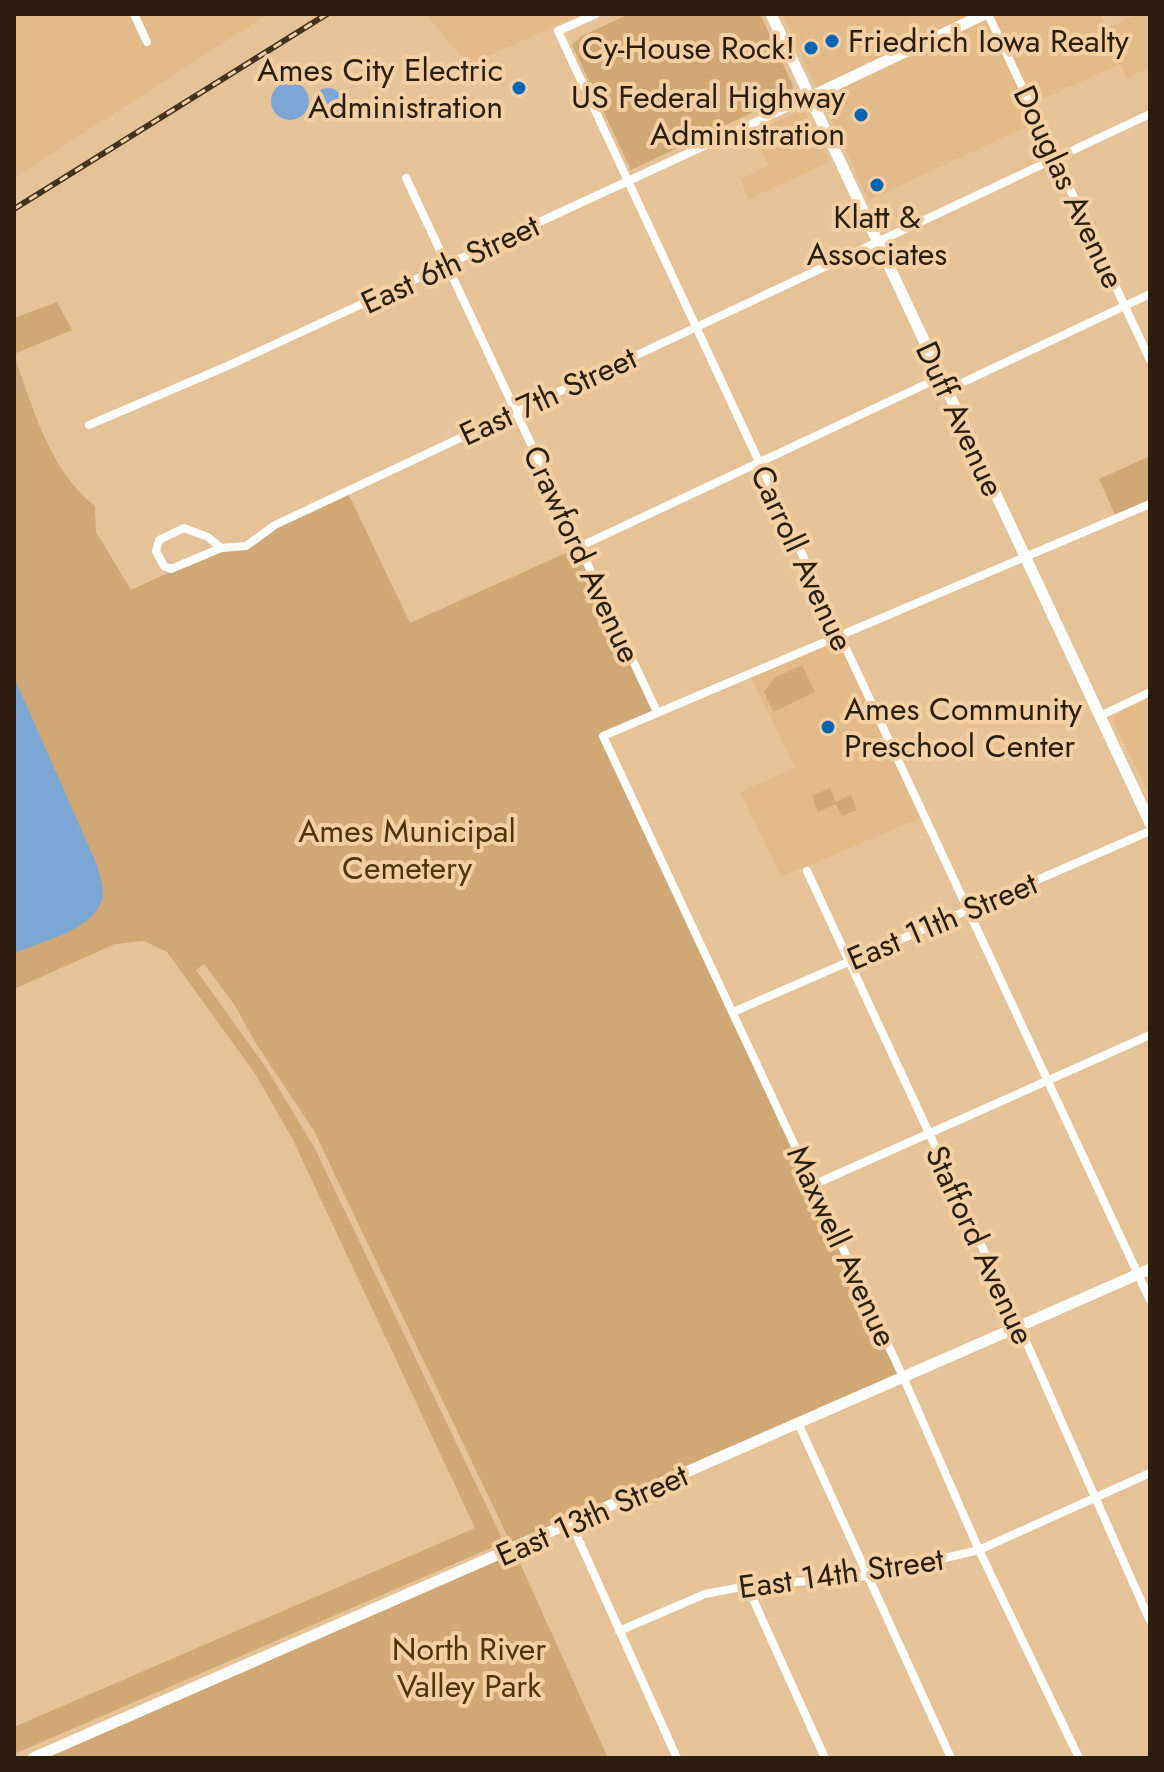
<svg xmlns="http://www.w3.org/2000/svg" width="1164" height="1772" viewBox="0 0 1164 1772" font-family="Jost,sans-serif">
  <rect width="100%" height="100%" fill="#e6c298"/>
  <path fill="#e3ba89" d="M 14,14 L 268,14 L 14,178 Z
    M 426,14 L 581,14 L 468,65 Z
    M 782,14 L 1100,14 L 1107,28 L 1138,14 L 1150,14 L 1150,67 L 1127,78 L 1120,64 L 1025,107 L 1032,124 L 869,200 Z
    M 799,111 L 806,113 L 829,162 L 749,199 L 740,179 L 769,166 L 753,132 Z
    M 838,633 L 923,817 L 781,877 L 740,792 L 795,768 L 749,673 Z
    M 1150,698 L 1150,796 L 1113,721 L 1118,713 Z"/>
  <path fill="#d0a876" d="M 629,14 L 760,14 L 793,86 L 793,93 L 631,170 L 572,45 L 582,36 Z
    M 57,302 L 72,330 L 14,354 L 14,318 Z
    M 14,356 C 34,409 49,470 95,506 L 96,532 L 131,590 L 204,556 L 233,549 L 347,491 L 410,623 L 579,547 L 657,712 L 604,735 L 904,1379 L 514,1550 L 608,1758 L 33,1758 L 514,1550 L 314,1131 L 255,1042 L 234,1004 L 204,964 L 196,970 L 267,1069 L 314,1147 L 501,1536 L 500,1544 L 14,1754 L 14,1727 L 475,1528 L 293,1140 L 256,1075 L 167,952 L 144,941 L 115,944 L 14,989 Z
    M 1150,456 L 1150,504 L 1117,519 L 1099,479 Z
    M 802,665 L 815,692 L 773,712 L 764,692 L 774,678 Z
    M 830,788 L 836,802 L 851,795 L 857,810 L 842,816 L 836,804 L 818,812 L 812,796 Z"/>
  <path fill="#7ca7d5" d="M271 101a19 19 0 1 1 38 0a19 19 0 1 1-38 0Z
    M313 103a15 15 0 1 1 30 0a15 15 0 1 1-30 0Z
    M 14,677 L 97,865 C 100,877 106,891 101,903 C 89,931 40,942 14,953 Z"/>
  <g fill="none" stroke-linecap="round" stroke-linejoin="round">
    <path stroke="#fff" stroke-width="8" d="M 134,14 L 147,42
      M 596,14 L 558,31 L 1150,1300
      M 988,14 L 1150,360
      M 406,178 L 657,712
      M 947,390 L 1150,294
      M 89,425 L 232,364 L 810,97
      M 579,547 L 941,377
      M 221,548 L 208,537 L 184,528 L 159,540 L 156,551 L 164,566 L 171,569 L 221,548 L 246,546 L 275,525 L 1150,114
      M 1100,716 L 1150,692
      M 807,871 L 1024,1337 L 1150,1621
      M 733,1012 L 1150,831
      M 813,1185 L 1150,1035
      M 799,1425 L 951,1758
      M 572,1525 L 677,1758
      M 747,1586 L 825,1758
      M 619,1631 L 705,1594 L 747,1586 L 868,1576 L 979,1550 L 1150,1473
      M 1079,1758 L 979,1550 L 904,1379 L 603,736 L 1150,504"/>
    <path stroke="#fff" stroke-width="11" d="M 771,14 L 1150,823
      M 810,97 L 985,14
      M 33,1758 L 1150,1269"/>
    <defs>
      <path id="rail" d="M 14,209 L 327,14"/>
    </defs>
    <use href="#rail" stroke="#42321e" stroke-width="6"/>
    <use href="#rail" stroke="#f4cfa4" stroke-width="3" stroke-dasharray="9" stroke-linecap="butt"/>
  </g>
  <g fill="#0665b2" stroke="#f4cfa4" stroke-width="3">
    <circle cx="832" cy="41" r="8"/>
    <circle cx="811" cy="48" r="8"/>
    <circle cx="519" cy="88" r="8"/>
    <circle cx="861" cy="115" r="8"/>
    <circle cx="877" cy="185" r="8"/>
    <circle cx="828" cy="727" r="8"/>
  </g>
  <g text-anchor="middle" stroke-width="8" stroke-linejoin="round" paint-order="stroke">
    <g font-size="32" fill="#2b1e0d" stroke="#f4cfa4" text-anchor="end">
      <text x="848" y="52" text-anchor="start">Friedrich Iowa Realty</text>
      <text x="795" y="59">Cy-House Rock!</text>
      <text x="503" y="81">Ames City Electric<tspan x="503" dy="37">Administration</tspan></text>
      <text x="845" y="108">US Federal Highway<tspan x="845" dy="37">Administration</tspan></text>
      <text x="877" y="228" text-anchor="middle">Klatt &amp;<tspan x="877" dy="37">Associates</tspan></text>
      <text x="844" y="720" text-anchor="start">Ames Community<tspan x="844" dy="37">Preschool Center</tspan></text>
    </g>
    <g font-size="32" fill="#2b1e0d" stroke="#f4cfa4">
      <text transform="translate(1069 187) rotate(65)" y="11">Douglas Avenue</text>
      <text transform="translate(450 264) rotate(-25)" y="11">East 6th Street</text>
      <text transform="translate(548 396) rotate(-25)" y="11">East 7th Street</text>
      <text transform="translate(960 419) rotate(65)" y="11">Duff Avenue</text>
      <text transform="translate(582 554) rotate(65)" y="11">Crawford Avenue</text>
      <text transform="translate(802 558) rotate(65)" y="11">Carroll Avenue</text>
      <text transform="translate(942 921) rotate(-23)" y="11">East 11th Street</text>
      <text transform="translate(980 1245) rotate(65)" y="11">Stafford Avenue</text>
      <text transform="translate(842 1246) rotate(65)" y="11">Maxwell Avenue</text>
      <text transform="translate(592 1515) rotate(-24)" y="11">East 13th Street</text>
      <text transform="translate(841 1573) rotate(-8)" y="11">East 14th Street</text>
    </g>
    <g font-size="32" fill="#50340b" stroke="#f4cfa4">
      <text x="407" y="842">Ames Municipal<tspan x="407" dy="37">Cemetery</tspan></text>
      <text x="469" y="1660">North River<tspan x="469" dy="37">Valley Park</tspan></text>
    </g>
  </g>
  <rect width="1164" height="1772" fill="none" stroke="#2b1e0d" stroke-width="32"/>
</svg>
